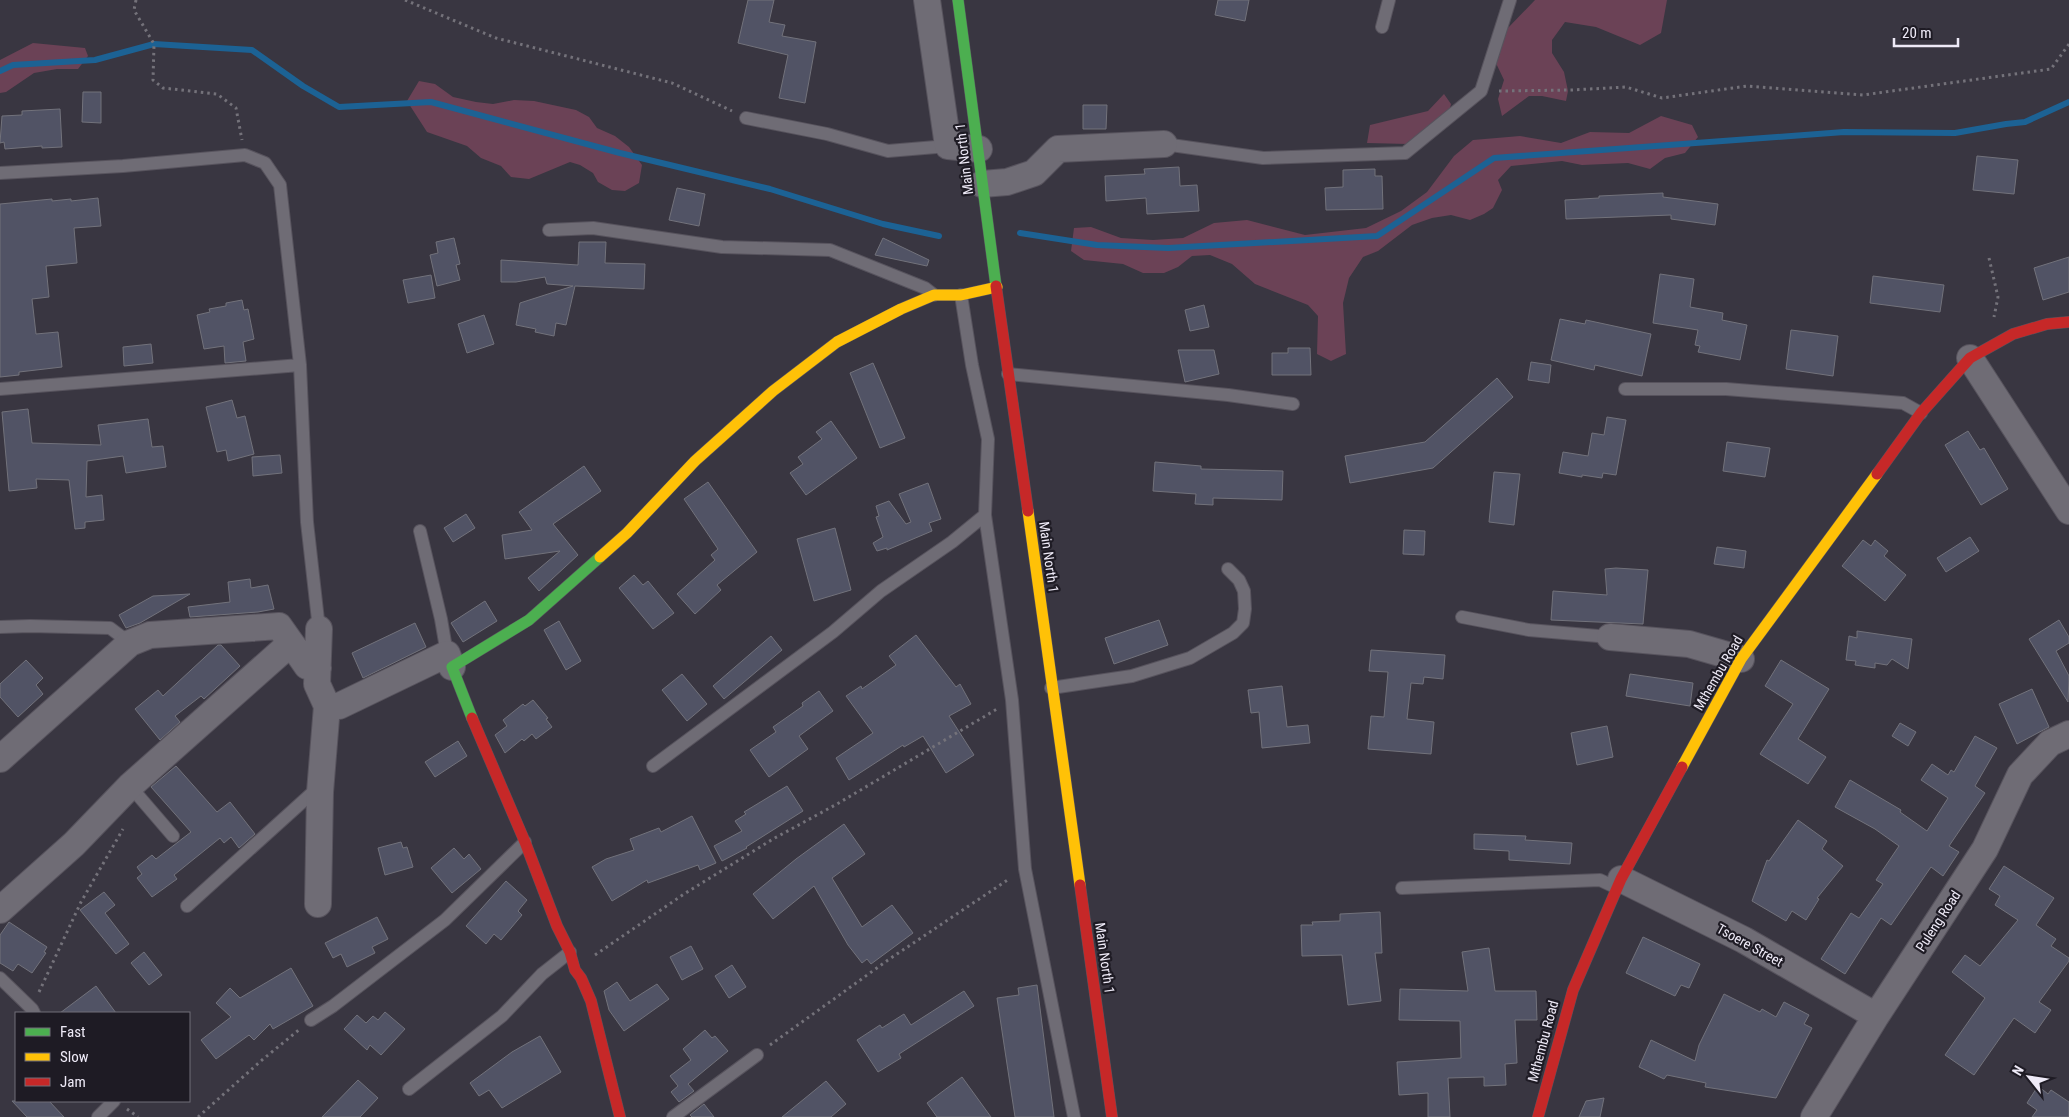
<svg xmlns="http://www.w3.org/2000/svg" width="2069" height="1117" viewBox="0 0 2069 1117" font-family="'Roboto Condensed',sans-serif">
  <rect width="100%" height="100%" fill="#393641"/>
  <path fill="#6b4256" d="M 1535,0 L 1667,0 L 1661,33 L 1640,45 L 1596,27 L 1565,22 L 1552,40 L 1552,53 L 1564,72 L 1568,91 L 1566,101 L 1542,96 L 1529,96 L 1502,116 L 1498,99 L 1504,80 L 1494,59 L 1506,30 Z
    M 33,43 L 85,48 L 88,56 L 78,69 L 57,69 L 34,73 L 6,92 L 0,93 L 0,60 Z
    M 419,81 L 435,84 L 453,97 L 476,102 L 493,104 L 514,100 L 534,101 L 576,110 L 589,117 L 597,128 L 615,136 L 629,147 L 642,165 L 639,183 L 625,191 L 612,190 L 598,182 L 593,173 L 580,165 L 570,162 L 529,179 L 511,177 L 501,166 L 481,158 L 467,146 L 427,132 L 407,101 Z
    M 1444,94 L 1451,104 L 1445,128 L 1408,144 L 1367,143 L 1370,125 L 1428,111 Z
    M 1661,116 L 1692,125 L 1698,137 L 1685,153 L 1665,158 L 1650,169 L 1628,163 L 1582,165 L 1562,161 L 1511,166 L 1498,180 L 1502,190 L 1493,208 L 1484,214 L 1470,220 L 1451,215 L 1432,218 L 1412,225 L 1378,251 L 1363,257 L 1349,278 L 1343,303 L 1346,354 L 1331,361 L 1317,354 L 1318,316 L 1308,305 L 1255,284 L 1232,264 L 1210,255 L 1192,256 L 1178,267 L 1164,273 L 1143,273 L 1123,264 L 1084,260 L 1071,251 L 1074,228 L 1091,227 L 1121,238 L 1153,240 L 1183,238 L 1214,223 L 1247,220 L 1305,235 L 1366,228 L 1401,211 L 1427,192 L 1454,156 L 1473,140 L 1520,136 L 1561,143 L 1590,132 L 1629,133 Z"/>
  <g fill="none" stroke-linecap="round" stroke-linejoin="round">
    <path stroke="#1c6294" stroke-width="6" d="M 0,71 L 13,65 L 95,60 L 154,44 L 252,50 L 303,86 L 339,107 L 431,102 L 620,153 L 770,189 L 883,224 L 939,236
      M 1020,233 L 1097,245 L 1168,248 L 1377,236 L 1494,158 L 1844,132 L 1955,133 L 2006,124 L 2025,122 L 2069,102"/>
  </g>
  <path fill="#515365" stroke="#72727b" d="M 748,0 L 774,0 L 769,22 L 785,25 L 782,36 L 816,42 L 805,103 L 779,98 L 788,55 L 738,43 Z
    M 1218,0 L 1249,0 L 1245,21 L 1215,15 Z
    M 83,92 L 101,92 L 101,123 L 82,122 Z
    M 1083,105 L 1107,105 L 1106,129 L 1083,129 Z
    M 60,109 L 62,147 L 42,148 L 42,146 L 5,149 L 4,142 L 0,143 L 2,116 L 22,115 L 22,111 Z
    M 1977,156 L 2018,160 L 2014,194 L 1973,190 Z
    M 1179,167 L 1180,186 L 1197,185 L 1199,211 L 1147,214 L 1146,198 L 1106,201 L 1105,176 L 1145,174 L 1144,169 Z
    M 1375,169 L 1375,176 L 1382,176 L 1383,209 L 1326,210 L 1325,188 L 1343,187 L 1343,170 Z
    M 677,188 L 705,194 L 699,226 L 669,220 Z
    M 1663,193 L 1663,197 L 1718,204 L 1715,225 L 1671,219 L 1671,215 L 1566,219 L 1565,200 L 1599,198 L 1599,196 Z
    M 98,198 L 101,226 L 74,228 L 77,263 L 46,266 L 49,297 L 32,299 L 36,334 L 58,332 L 62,367 L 19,372 L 19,375 L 0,377 L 0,204 L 52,199 L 52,201 L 71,199 L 71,201 Z
    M 454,238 L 460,264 L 456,265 L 460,280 L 437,286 L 430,255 L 438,253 L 436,242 Z
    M 883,238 L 929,260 L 927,266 L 875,255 Z
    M 579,242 L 606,242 L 605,263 L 645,264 L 644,289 L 575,286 L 566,325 L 556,323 L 554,336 L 535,332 L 536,329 L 516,325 L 520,303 L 573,286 L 547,284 L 545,277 L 516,282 L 501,282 L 501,260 L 578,265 Z
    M 2069,257 L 2069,292 L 2043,300 L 2034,268 Z
    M 1660,274 L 1694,279 L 1690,307 L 1723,313 L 1722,320 L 1747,325 L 1740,360 L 1698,352 L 1700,346 L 1695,345 L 1698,330 L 1653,323 Z
    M 431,275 L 435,298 L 408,303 L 403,280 Z
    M 1873,276 L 1944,285 L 1940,312 L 1870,303 Z
    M 242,300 L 244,310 L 248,309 L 254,339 L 243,342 L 246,361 L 225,363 L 224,346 L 204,349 L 197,315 L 210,312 L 209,309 L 226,306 L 226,303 Z
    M 1204,305 L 1209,327 L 1190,331 L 1185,310 Z
    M 484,315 L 494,344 L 467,353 L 458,324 Z
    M 1560,319 L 1585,324 L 1586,320 L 1651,334 L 1642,376 L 1595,365 L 1594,370 L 1551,360 Z
    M 1791,330 L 1838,336 L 1833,376 L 1786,369 Z
    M 151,344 L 153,363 L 124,366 L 123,347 Z
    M 1288,348 L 1310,348 L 1311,375 L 1272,375 L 1272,353 L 1288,353 Z
    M 1178,350 L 1214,350 L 1219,374 L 1185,382 Z
    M 1531,362 L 1551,365 L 1549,383 L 1528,380 Z
    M 873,363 L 905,438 L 880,448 L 850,373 Z
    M 1497,378 L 1513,397 L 1433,468 L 1350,483 L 1345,456 L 1425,442 Z
    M 232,400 L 237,418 L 245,416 L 254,454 L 228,461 L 226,450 L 217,452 L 206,407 Z
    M 28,409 L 32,443 L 101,445 L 98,425 L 148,419 L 152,447 L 163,446 L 166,467 L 126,473 L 123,456 L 87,461 L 86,497 L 102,495 L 104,520 L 85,522 L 85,528 L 75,529 L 69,480 L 36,479 L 37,488 L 9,491 L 2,412 Z
    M 1607,417 L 1626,420 L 1616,475 L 1603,473 L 1602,478 L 1582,475 L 1582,477 L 1559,473 L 1563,452 L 1588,456 L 1592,433 L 1604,435 Z
    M 831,421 L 857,458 L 806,495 L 790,473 L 803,464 L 798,457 L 822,439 L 816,432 Z
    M 1968,431 L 1980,450 L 1984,448 L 2008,489 L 1981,505 L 1945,445 Z
    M 1727,442 L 1770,448 L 1765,477 L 1723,471 Z
    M 280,455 L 282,473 L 253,476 L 252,457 Z
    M 1155,462 L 1201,466 L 1201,469 L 1283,471 L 1282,500 L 1213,498 L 1213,505 L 1195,504 L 1196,494 L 1153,491 Z
    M 584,466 L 601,491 L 553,524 L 578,555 L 539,591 L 528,578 L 560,551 L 505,559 L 502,535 L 532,530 L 519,512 Z
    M 1494,472 L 1520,474 L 1514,525 L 1489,522 Z
    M 708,482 L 757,552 L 717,585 L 721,590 L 695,614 L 677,594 L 715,560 L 711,555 L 718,549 L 684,499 Z
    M 928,483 L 941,519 L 929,523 L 932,531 L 887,550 L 887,548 L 877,551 L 873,543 L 883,537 L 876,517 L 879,516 L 876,506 L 889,501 L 906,524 L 911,522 L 899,494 Z
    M 466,514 L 475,528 L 453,542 L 444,528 Z
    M 835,528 L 851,590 L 814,601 L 797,539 Z
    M 1404,530 L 1425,531 L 1424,555 L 1403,554 Z
    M 1970,537 L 1979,551 L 1946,572 L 1937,558 Z
    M 1863,540 L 1871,546 L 1875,540 L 1888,551 L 1884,556 L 1906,575 L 1885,601 L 1842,566 Z
    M 1717,547 L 1746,551 L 1744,568 L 1714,564 Z
    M 1616,568 L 1648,570 L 1643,624 L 1551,620 L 1553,591 L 1607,595 L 1605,569 Z
    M 634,575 L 643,585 L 648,581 L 674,613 L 653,629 L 619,588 Z
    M 250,579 L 251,588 L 268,585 L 274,609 L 258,612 L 190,617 L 188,607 L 230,602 L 228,582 Z
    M 190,594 L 140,623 L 126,628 L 119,615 L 153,596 Z
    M 485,601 L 497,621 L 463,642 L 451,623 Z
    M 1159,620 L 1168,645 L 1114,664 L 1105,638 Z
    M 2059,620 L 2069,637 L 2069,643 L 2056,651 L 2069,676 L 2068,702 L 2029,639 Z
    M 559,621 L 581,661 L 566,670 L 544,630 Z
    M 415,623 L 426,647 L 363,678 L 352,653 Z
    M 1857,631 L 1912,639 L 1908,669 L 1892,659 L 1887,665 L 1875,663 L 1875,668 L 1855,665 L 1856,661 L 1846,660 L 1849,636 L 1857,638 Z
    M 916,635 L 956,687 L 960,684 L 971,704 L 949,716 L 974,755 L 946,773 L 923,736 L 904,747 L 903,745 L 849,780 L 836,758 L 873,733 L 846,696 L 861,686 L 862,689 L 896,665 L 889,656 Z
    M 771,636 L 782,650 L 724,699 L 713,686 Z
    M 218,645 L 221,645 L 240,666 L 204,699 L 201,696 L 175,716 L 180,722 L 160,740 L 135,709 L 158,690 L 163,696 Z
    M 1371,650 L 1445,655 L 1443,679 L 1424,677 L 1423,684 L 1411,683 L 1407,719 L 1434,722 L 1431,754 L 1368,749 L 1371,716 L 1384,717 L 1388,672 L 1369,671 Z
    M 26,660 L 43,678 L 36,685 L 43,694 L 18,717 L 0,697 L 0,684 Z
    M 1781,660 L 1829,689 L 1798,739 L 1826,757 L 1808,784 L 1760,754 L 1793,704 L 1765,686 Z
    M 682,674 L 707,704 L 687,721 L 662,690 Z
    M 1630,674 L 1693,683 L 1690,706 L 1626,696 Z
    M 1282,686 L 1287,727 L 1308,725 L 1310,743 L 1262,748 L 1259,712 L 1251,713 L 1248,690 Z
    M 2032,689 L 2049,727 L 2017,744 L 1999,704 Z
    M 819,691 L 833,711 L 799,736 L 808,749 L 769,777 L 750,750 L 776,732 L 773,727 L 803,706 L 802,703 Z
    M 533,700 L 548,718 L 546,719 L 552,727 L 536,739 L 532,734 L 524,741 L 522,739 L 505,753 L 495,735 L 507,726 L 503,720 L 523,704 L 525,706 Z
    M 1900,723 L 1916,732 L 1908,746 L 1892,736 Z
    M 1607,726 L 1613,757 L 1577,765 L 1571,733 Z
    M 1975,736 L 1997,748 L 1975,786 L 1985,793 L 1949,846 L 1959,852 L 1943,876 L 1931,867 L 1891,925 L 1881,918 L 1845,974 L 1821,959 L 1851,913 L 1859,918 L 1883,884 L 1876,880 L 1899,846 L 1875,829 L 1835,807 L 1850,780 L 1901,810 L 1900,812 L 1927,831 L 1948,798 L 1921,780 L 1932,764 L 1948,775 L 1951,770 L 1954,772 Z
    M 458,741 L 467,756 L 435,777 L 425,762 Z
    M 176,766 L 217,812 L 230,802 L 255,834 L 239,848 L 231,837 L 224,843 L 220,838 L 174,875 L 177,879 L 152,897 L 137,878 L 142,874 L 137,867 L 152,855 L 156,859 L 191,832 L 151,787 Z
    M 787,786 L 803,811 L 746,847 L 747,848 L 722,861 L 714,846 L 742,831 L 735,821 L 746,814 L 744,812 Z
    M 692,816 L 716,863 L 700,870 L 698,865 L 648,883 L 647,880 L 612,901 L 592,867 L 606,859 L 634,850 L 630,839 L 659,828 L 661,832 Z
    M 1798,820 L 1827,841 L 1822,849 L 1843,866 L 1817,898 L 1819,899 L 1806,920 L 1792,911 L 1786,921 L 1752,901 L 1767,860 L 1769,861 Z
    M 844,824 L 865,854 L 832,878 L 862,927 L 892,905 L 913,933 L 871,964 L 867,959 L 862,963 L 848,945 L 814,886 L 773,919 L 753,894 L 796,859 Z
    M 1474,834 L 1526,836 L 1525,840 L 1572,843 L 1570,864 L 1509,860 L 1509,851 L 1474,849 Z
    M 401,842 L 403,848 L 407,847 L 413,867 L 385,875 L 378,848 Z
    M 454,848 L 464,859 L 469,854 L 481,869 L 452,893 L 431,868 Z
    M 2004,866 L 2054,898 L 2036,925 L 2056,939 L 2051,946 L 2069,958 L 2069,961 L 2039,1002 L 2051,1010 L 2035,1033 L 2014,1018 L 1974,1075 L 1945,1055 L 1985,998 L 1952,972 L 1965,955 L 1980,966 L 2018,920 L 1995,905 L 2000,896 L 1989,889 Z
    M 506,881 L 527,900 L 518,911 L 522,915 L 501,940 L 494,934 L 486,944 L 466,926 Z
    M 104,892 L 115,905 L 105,913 L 129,944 L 116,954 L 80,910 Z
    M 1380,912 L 1382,953 L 1375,953 L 1381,1001 L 1348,1005 L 1342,955 L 1302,956 L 1301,925 L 1313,925 L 1312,922 L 1340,921 L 1340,914 Z
    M 377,917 L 388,939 L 372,947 L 375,953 L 347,967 L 341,954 L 333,958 L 325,943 Z
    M 9,922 L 47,947 L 44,952 L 46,953 L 32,973 L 18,964 L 13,971 L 0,963 L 0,935 Z
    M 1643,937 L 1700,964 L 1689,988 L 1681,985 L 1675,996 L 1626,973 Z
    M 691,946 L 703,969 L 682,980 L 670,957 Z
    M 1489,948 L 1495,991 L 1536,991 L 1537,1020 L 1515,1020 L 1517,1063 L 1505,1064 L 1506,1085 L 1484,1086 L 1484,1077 L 1448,1078 L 1450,1117 L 1428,1117 L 1428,1093 L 1399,1095 L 1397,1062 L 1461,1058 L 1460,1021 L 1399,1020 L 1400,989 L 1468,991 L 1462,952 Z
    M 144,952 L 162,975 L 149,985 L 131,963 Z
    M 732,965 L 746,987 L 729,998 L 715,976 Z
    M 291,968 L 313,1006 L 273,1029 L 270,1024 L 254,1040 L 249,1035 L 216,1059 L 201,1040 L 231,1017 L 216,1003 L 230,988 L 240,998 Z
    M 617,982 L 630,1001 L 657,984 L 669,999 L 624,1031 L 609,1010 L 604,991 Z
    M 1037,985 L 1054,1117 L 1015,1117 L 997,998 L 1019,995 L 1018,988 Z
    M 96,986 L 116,1013 L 60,1013 Z
    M 964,991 L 974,1006 L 899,1054 L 901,1058 L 878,1072 L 857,1040 L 880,1025 L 882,1028 L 904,1014 L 911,1025 Z
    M 1724,994 L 1760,1012 L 1762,1009 L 1776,1017 L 1784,1002 L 1809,1015 L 1804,1024 L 1812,1028 L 1776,1098 L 1705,1087 L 1706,1083 L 1667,1075 L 1664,1079 L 1639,1067 L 1651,1040 L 1695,1061 L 1699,1045 Z
    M 385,1012 L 405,1029 L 381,1055 L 370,1045 L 367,1050 L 344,1029 L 357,1015 L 366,1023 L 373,1016 L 378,1020 Z
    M 705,1030 L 712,1038 L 715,1036 L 728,1051 L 688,1084 L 694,1091 L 679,1102 L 671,1092 L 678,1086 L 670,1076 L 691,1060 L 683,1049 Z
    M 540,1036 L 561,1072 L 502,1108 L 489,1090 L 479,1096 L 470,1083 L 512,1052 Z
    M 962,1077 L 991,1117 L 937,1117 L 927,1103 Z
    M 358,1080 L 378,1098 L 360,1117 L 322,1117 Z
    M 826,1081 L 846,1104 L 831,1117 L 782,1117 Z
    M 2038,1086 L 2048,1094 L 2051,1090 L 2069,1102 L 2069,1117 L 2032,1117 L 2037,1110 L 2027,1103 Z
    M 1604,1098 L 1600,1117 L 1579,1117 L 1586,1101 Z
    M 12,1101 L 49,1101 L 64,1117 L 27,1117 Z
    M 704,1104 L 714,1117 L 692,1117 L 690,1115 Z"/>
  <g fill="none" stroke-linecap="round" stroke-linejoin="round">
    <defs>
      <path id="lane" d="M 1382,27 L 1389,0
        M 746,118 L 827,134 L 888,151 L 948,146
        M 1164,144 L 1263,158 L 1405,153 L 1481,91 L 1510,0
        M 0,173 L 123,166 L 245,155 L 265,163 L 280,185 L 300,365 L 307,522 L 319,629
        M 549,230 L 593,228 L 722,247 L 830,250 L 925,288 L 934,295
        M 1008,374 L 1228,395 L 1293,404
        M 0,389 L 300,365
        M 1625,389 L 1726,389 L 1903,403 L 1921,413
        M 985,515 L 1012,700 L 1025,869 L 1074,1117
        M 420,531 L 441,619 L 447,654
        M 1462,617 L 1529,630 L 1610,637
        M 0,627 L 30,626 L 110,628 L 130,643
        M 1051,688 L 1132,676 L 1190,658 L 1233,633 L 1243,623 L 1245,609 L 1244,591 L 1239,580 L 1228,569
        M 653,766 L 833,632 L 881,591 L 952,542 L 985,515 L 988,439 L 972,365 L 961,295
        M 130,786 L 173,836
        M 1402,888 L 1600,880 L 1617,888
        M 187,906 L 311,794 L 320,792
        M 0,978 L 32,1009 L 34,1013
        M 311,1020 L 333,1006 L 445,920 L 525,842
        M 409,1089 L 502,1016 L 542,974 L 570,952
        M 98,1117 L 114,1101
        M 673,1117 L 757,1055"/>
      <path id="street" d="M 927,0 L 948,146 L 979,149
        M 982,184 L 1007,182 L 1034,173 L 1058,149 L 1164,144
        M 1970,358 L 2069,511
        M 1610,637 L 1689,644 L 1741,659
        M 327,706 L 339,706 L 447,654 L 452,667
        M 0,759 L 130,643 L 150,635 L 279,626 L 291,643
        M 1621,879 L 1744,940 L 1876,1016
        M 318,904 L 320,792 L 327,706 L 317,684 L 319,629
        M 0,910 L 74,844 L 130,786 L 291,643 L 307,666 L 318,668
        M 1814,1117 L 1876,1016 L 1985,849 L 2020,775 L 2050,743 L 2069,734"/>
      <path id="fast" d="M 958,0 L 996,286
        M 472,718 L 452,667 L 529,620 L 600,557"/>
      <path id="slow" d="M 1028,511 L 1080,885
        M 600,557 L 627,533 L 695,461 L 773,391 L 837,342 L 901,309 L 934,295 L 961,295 L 997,287
        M 1682,767 L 1741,659 L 1877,474"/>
      <path id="jam" d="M 996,286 L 1028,511
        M 1877,474 L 1921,413 L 1970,358 L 2013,334 L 2047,324 L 2069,322
        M 472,718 L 525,842 L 557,926 L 570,952 L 575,970 L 581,978 L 591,1001 L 620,1117
        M 1080,885 L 1112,1117
        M 1538,1117 L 1573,990 L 1621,879 L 1682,767"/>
    </defs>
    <use href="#lane" stroke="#57535d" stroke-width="14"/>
    <use href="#street" stroke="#57535d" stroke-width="28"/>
    <use href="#fast" stroke="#57535d" stroke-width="12"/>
    <use href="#slow" stroke="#57535d" stroke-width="12"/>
    <use href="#jam" stroke="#57535d" stroke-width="12"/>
    <path stroke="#74727a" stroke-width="3" stroke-dasharray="2.5 4" stroke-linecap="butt" d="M 136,0 L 134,10 L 154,44 L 153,80 L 163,88 L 217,94 L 236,108 L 242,140
      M 405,0 L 496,38 L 672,83 L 732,111
      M 1499,91 L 1572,90 L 1626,87 L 1662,98 L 1747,86 L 1863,95 L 2051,69 L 2069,44
      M 1989,258 L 1998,297 L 1994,317
      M 595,955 L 684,894 L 773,839 L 837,804 L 997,709
      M 39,992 L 81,902 L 123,829
      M 770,1045 L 888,960 L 1009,879
      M 127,1109 L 138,1117
      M 198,1117 L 262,1060 L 300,1029"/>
    <use href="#lane" stroke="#6f6c75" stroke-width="12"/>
    <use href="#street" stroke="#6f6c75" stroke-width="26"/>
    <use href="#fast" stroke="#4caf50" stroke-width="11"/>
    <use href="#slow" stroke="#ffc107" stroke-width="11"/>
    <use href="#jam" stroke="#c62828" stroke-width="11"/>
  </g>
  <g text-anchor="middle" stroke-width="4.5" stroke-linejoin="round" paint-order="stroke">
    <g font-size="14" fill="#eeeaf7" stroke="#1e1b24">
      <text transform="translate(964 159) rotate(-97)" y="5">Main North 1</text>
      <text transform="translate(1049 557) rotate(82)" y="5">Main North 1</text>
      <text transform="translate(1718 673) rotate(-60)" y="5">Mthembu Road</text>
      <text transform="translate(1938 921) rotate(-57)" y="5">Puleng Road</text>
      <text transform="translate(1750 945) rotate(29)" y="5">Tsoere Street</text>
      <text transform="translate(1105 958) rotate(82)" y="5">Main North 1</text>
      <text transform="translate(1543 1041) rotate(-75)" y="5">Mthembu Road</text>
    </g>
  </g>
  <rect x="15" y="1012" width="175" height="90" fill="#1e1b24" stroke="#716e78"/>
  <rect x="25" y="1028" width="25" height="8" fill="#4caf50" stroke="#716e78"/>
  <text x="60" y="1037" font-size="15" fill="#eeeaf7">Fast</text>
  <rect x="25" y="1053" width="25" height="8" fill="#ffc107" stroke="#716e78"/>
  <text x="60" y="1062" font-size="15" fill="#eeeaf7">Slow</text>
  <rect x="25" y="1078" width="25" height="8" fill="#c62828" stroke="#716e78"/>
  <text x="60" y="1087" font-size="15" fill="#eeeaf7">Jam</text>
  <g transform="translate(2029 1077) rotate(300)" stroke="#1e1b24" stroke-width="4" paint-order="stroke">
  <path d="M0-4L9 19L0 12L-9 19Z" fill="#eeeaf7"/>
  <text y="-8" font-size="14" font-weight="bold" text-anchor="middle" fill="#eeeaf7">N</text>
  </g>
  <path d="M1894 38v8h64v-8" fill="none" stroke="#eeeaf7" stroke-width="2.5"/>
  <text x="1902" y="38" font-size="15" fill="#eeeaf7" stroke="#1e1b24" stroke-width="4" paint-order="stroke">20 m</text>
</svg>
